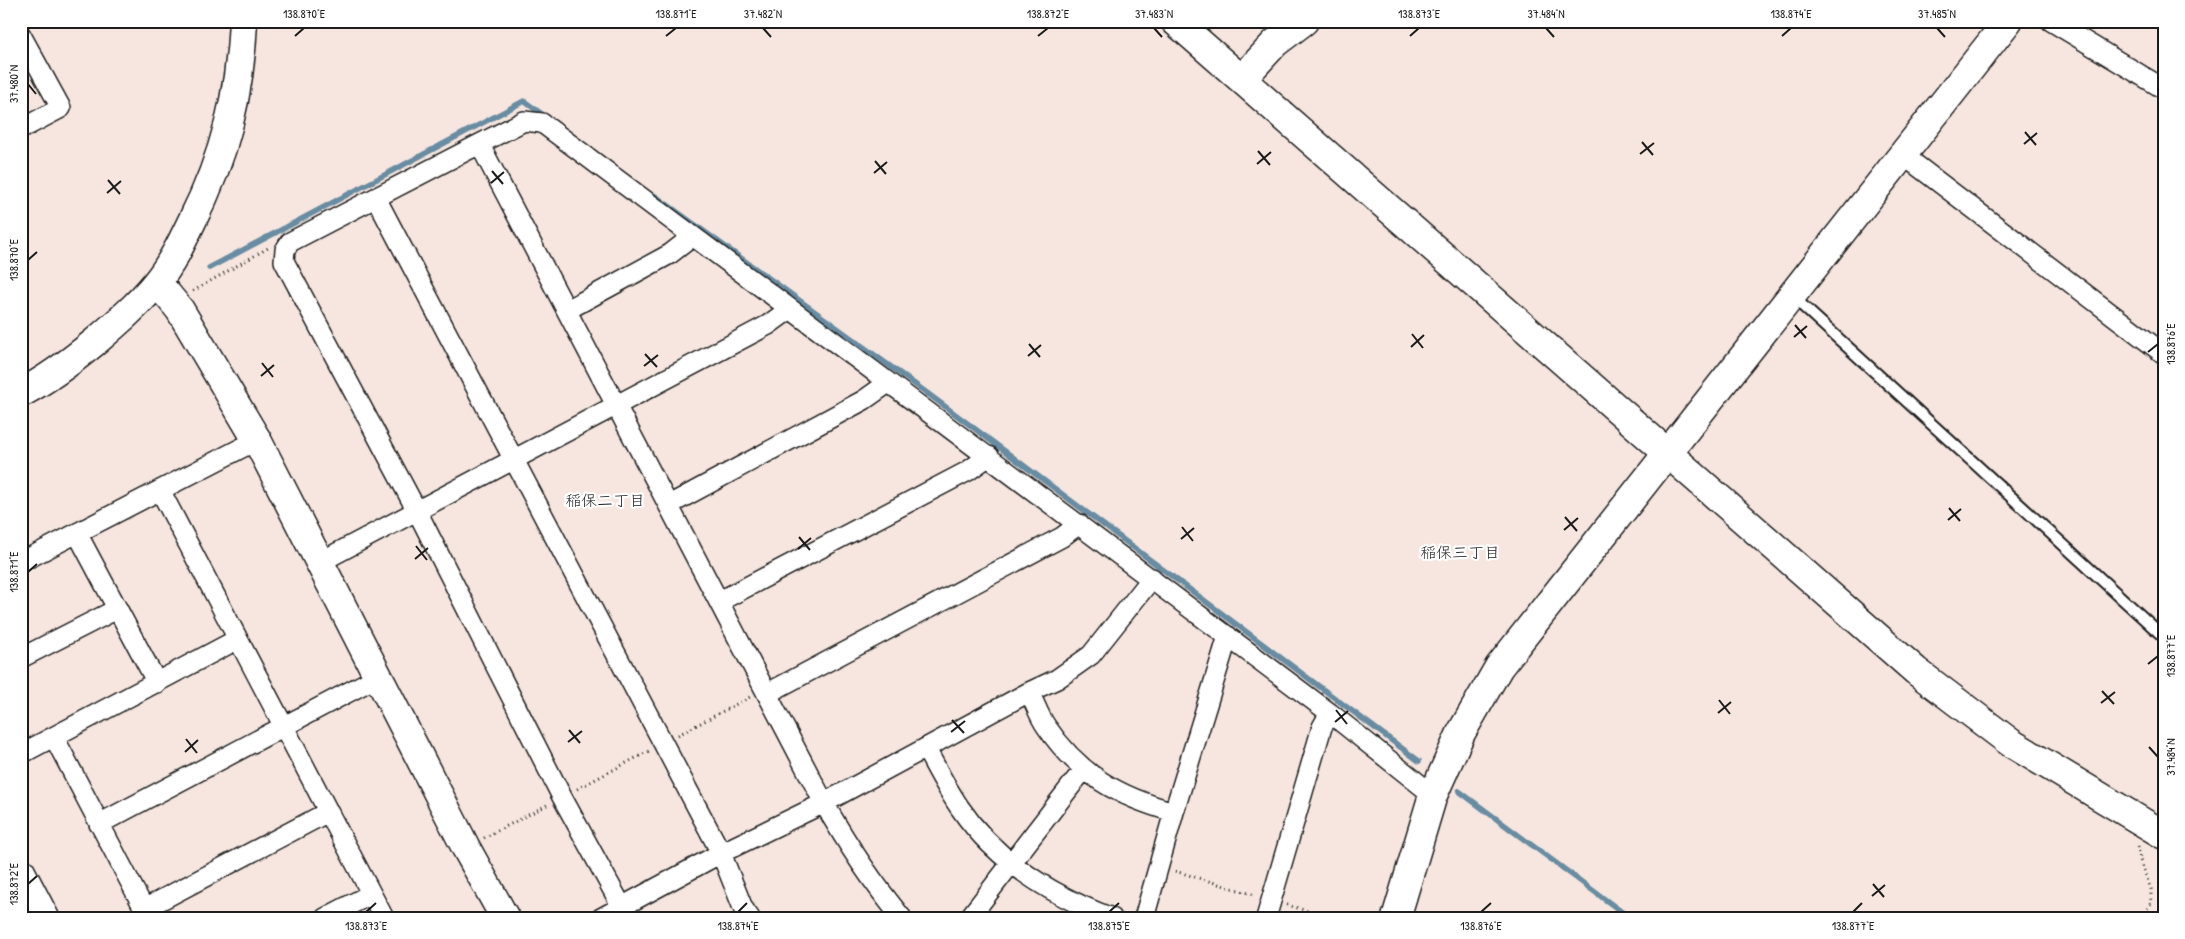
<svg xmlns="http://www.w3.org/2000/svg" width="2185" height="939" viewBox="0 0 2185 939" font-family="'Patrick Hand','Klee One',sans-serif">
  <rect width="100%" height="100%" fill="#f6e6df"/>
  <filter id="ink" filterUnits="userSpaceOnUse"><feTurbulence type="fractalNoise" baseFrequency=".02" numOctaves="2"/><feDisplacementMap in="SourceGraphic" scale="10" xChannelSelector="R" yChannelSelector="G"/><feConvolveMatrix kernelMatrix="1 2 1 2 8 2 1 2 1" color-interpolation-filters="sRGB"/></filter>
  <g filter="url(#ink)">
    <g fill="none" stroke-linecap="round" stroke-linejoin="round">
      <path stroke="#688ca2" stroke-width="5.5" d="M 654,195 L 927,393 L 1419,761
        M 209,268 L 524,101 L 546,117
        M 1459,791 L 1630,918"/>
      <defs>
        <path id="lane" d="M 1793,297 L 2164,637"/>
        <path id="street" d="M 2051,21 L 2164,89
          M 21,35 L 61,108 L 21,129
          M 480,145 L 824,803 C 847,844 872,882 902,918
          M 1903,155 L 2164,354
          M 376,198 L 721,853 L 743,908 L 750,918
          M 567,310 L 670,254 L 692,237
          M 160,490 L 384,918
          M 669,505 L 864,400 L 888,383
          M 77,533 L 157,683
          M 21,562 L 257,440
          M 320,562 L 768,325 L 790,309
          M 720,601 L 968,471 L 989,456
          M 21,658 L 117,609
          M 1029,692 C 1035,703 1039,716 1046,726 C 1079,775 1119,797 1174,812
          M 768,693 L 1062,537 L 1079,524
          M 54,737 L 149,918
          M 926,749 C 937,769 947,789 960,808 C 996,861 1053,896 1112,918
          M 21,754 L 238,639
          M 99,824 L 379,676
          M 622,907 L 562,797 L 417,511 L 284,261 L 285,250 L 290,242 L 524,121 L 542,123 L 1330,713 L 1433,795
          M 144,909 L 328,812
          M 325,918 L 371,894
          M 601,918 L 721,853 L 824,803 L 1029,692 L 1057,679 L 1091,655 L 1152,578
          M 969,918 L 1084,769
          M 1144,918 L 1174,812 L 1228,636
          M 1266,918 L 1322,727 L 1330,713"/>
        <path id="secondary" d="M 1175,21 L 1916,671 L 2011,743 L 2164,835
          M 1242,79 L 1275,43 L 1304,21
          M 157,282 L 180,310 L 257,440 L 466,848 L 505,918
          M 21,393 C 48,379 73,360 96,341 C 117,323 138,305 156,283 C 171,265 182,242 192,221 C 225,156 240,94 243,21
          M 21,872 L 45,918
          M 1396,918 L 1433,795 L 1461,733 L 1499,667 L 2008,21"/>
      </defs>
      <use href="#lane" stroke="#1c1c1c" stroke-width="14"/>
      <use href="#street" stroke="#1c1c1c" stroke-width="22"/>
      <use href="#secondary" stroke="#1c1c1c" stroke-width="31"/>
      <path stroke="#1c1c1c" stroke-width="3" stroke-dasharray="1 4" stroke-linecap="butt" d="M 193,291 L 268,248
        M 678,735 L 750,697
        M 577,789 L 649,751
        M 484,838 L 547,805
        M 2138,846 L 2140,860 L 2151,889 L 2151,903 L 2141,918
        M 1175,871 L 1255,895
        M 1287,905 L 1332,918"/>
      <use href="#lane" stroke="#fff" stroke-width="10"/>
      <use href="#street" stroke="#fff" stroke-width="19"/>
      <use href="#secondary" stroke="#fff" stroke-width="28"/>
    </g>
  </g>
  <path fill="none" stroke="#1c1c1c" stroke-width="2" d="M 763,28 L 771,37M 1154,28 L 1162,37M 1546,28 L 1554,37M 1937,28 L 1945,37M 295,36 L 304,28M 666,36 L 676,28M 1038,36 L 1048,28M 1410,36 L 1419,28M 1782,36 L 1791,28M 28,84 L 36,94M 2025,132 L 2036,145M 1642,142 L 1653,155M 2024,144 L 2037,133M 1258,151 L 1270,165M 1640,154 L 1654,143M 875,161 L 886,174M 1257,164 L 1271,152M 492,171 L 503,184M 874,173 L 887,162M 108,180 L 120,194M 491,183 L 504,172M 107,193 L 121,181M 28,260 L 37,252M 1795,325 L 1806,338M 1412,334 L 1423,348M 1794,337 L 1807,326M 1029,344 L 1040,357M 1411,347 L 1424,335M 2148,352 L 2158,344M 645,354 L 657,367M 1028,356 L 1041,345M 262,363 L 273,377M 644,366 L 658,355M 261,376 L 274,365M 1949,508 L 1960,521M 1565,517 L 1577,531M 1948,520 L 1961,509M 1182,527 L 1193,541M 1564,530 L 1578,518M 799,537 L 810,550M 1181,539 L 1194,528M 416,546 L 427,560M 798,549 L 811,538M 415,559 L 428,548M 28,572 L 37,564M 2148,664 L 2158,656M 2102,691 L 2114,704M 1719,700 L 1730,714M 2101,703 L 2115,692M 1336,710 L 1347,724M 1718,713 L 1731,702M 952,720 L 964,733M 1335,722 L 1348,711M 569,730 L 580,743M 951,732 L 965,721M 186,739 L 197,753M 568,742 L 582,731M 2149,747 L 2158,757M 185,752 L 198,740M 28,884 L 37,876M 1873,884 L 1884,897M 1872,896 L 1885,885M 366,912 L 376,903M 738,912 L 747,903M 1109,912 L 1119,903M 1481,912 L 1491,903M 1853,912 L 1862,903"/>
  <g text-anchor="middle" stroke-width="4.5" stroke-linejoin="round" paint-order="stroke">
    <g font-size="16" fill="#1c1c1c" stroke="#fff">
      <text x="605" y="506">稲保二丁目</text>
      <text x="1460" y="558">稲保三丁目</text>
    </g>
  </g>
  <rect width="2185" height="939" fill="none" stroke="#fff" stroke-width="55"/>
  <rect x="28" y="28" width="2130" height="884" fill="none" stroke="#1c1c1c" stroke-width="2"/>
  <g font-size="12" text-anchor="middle" fill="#1c1c1c">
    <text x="304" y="18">138.870°E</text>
    <text x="676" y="18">138.871°E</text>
    <text x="763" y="18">37.482°N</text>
    <text x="1048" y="18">138.872°E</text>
    <text x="1154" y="18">37.483°N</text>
    <text x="1419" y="18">138.873°E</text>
    <text x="1546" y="18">37.484°N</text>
    <text x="1791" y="18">138.874°E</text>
    <text x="1937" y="18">37.485°N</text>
    <text transform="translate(14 84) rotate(-90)" y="4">37.480°N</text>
    <text transform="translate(14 260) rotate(-90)" y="4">138.870°E</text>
    <text transform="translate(2171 344) rotate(-90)" y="4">138.876°E</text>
    <text transform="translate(14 572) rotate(-90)" y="4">138.871°E</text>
    <text transform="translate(2171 656) rotate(-90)" y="4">138.877°E</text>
    <text transform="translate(2171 757) rotate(-90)" y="4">37.484°N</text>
    <text transform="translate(14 884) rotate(-90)" y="4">138.872°E</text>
    <text x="366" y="930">138.873°E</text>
    <text x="738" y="930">138.874°E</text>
    <text x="1109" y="930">138.875°E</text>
    <text x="1481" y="930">138.876°E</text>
    <text x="1853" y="930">138.877°E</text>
  </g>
</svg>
